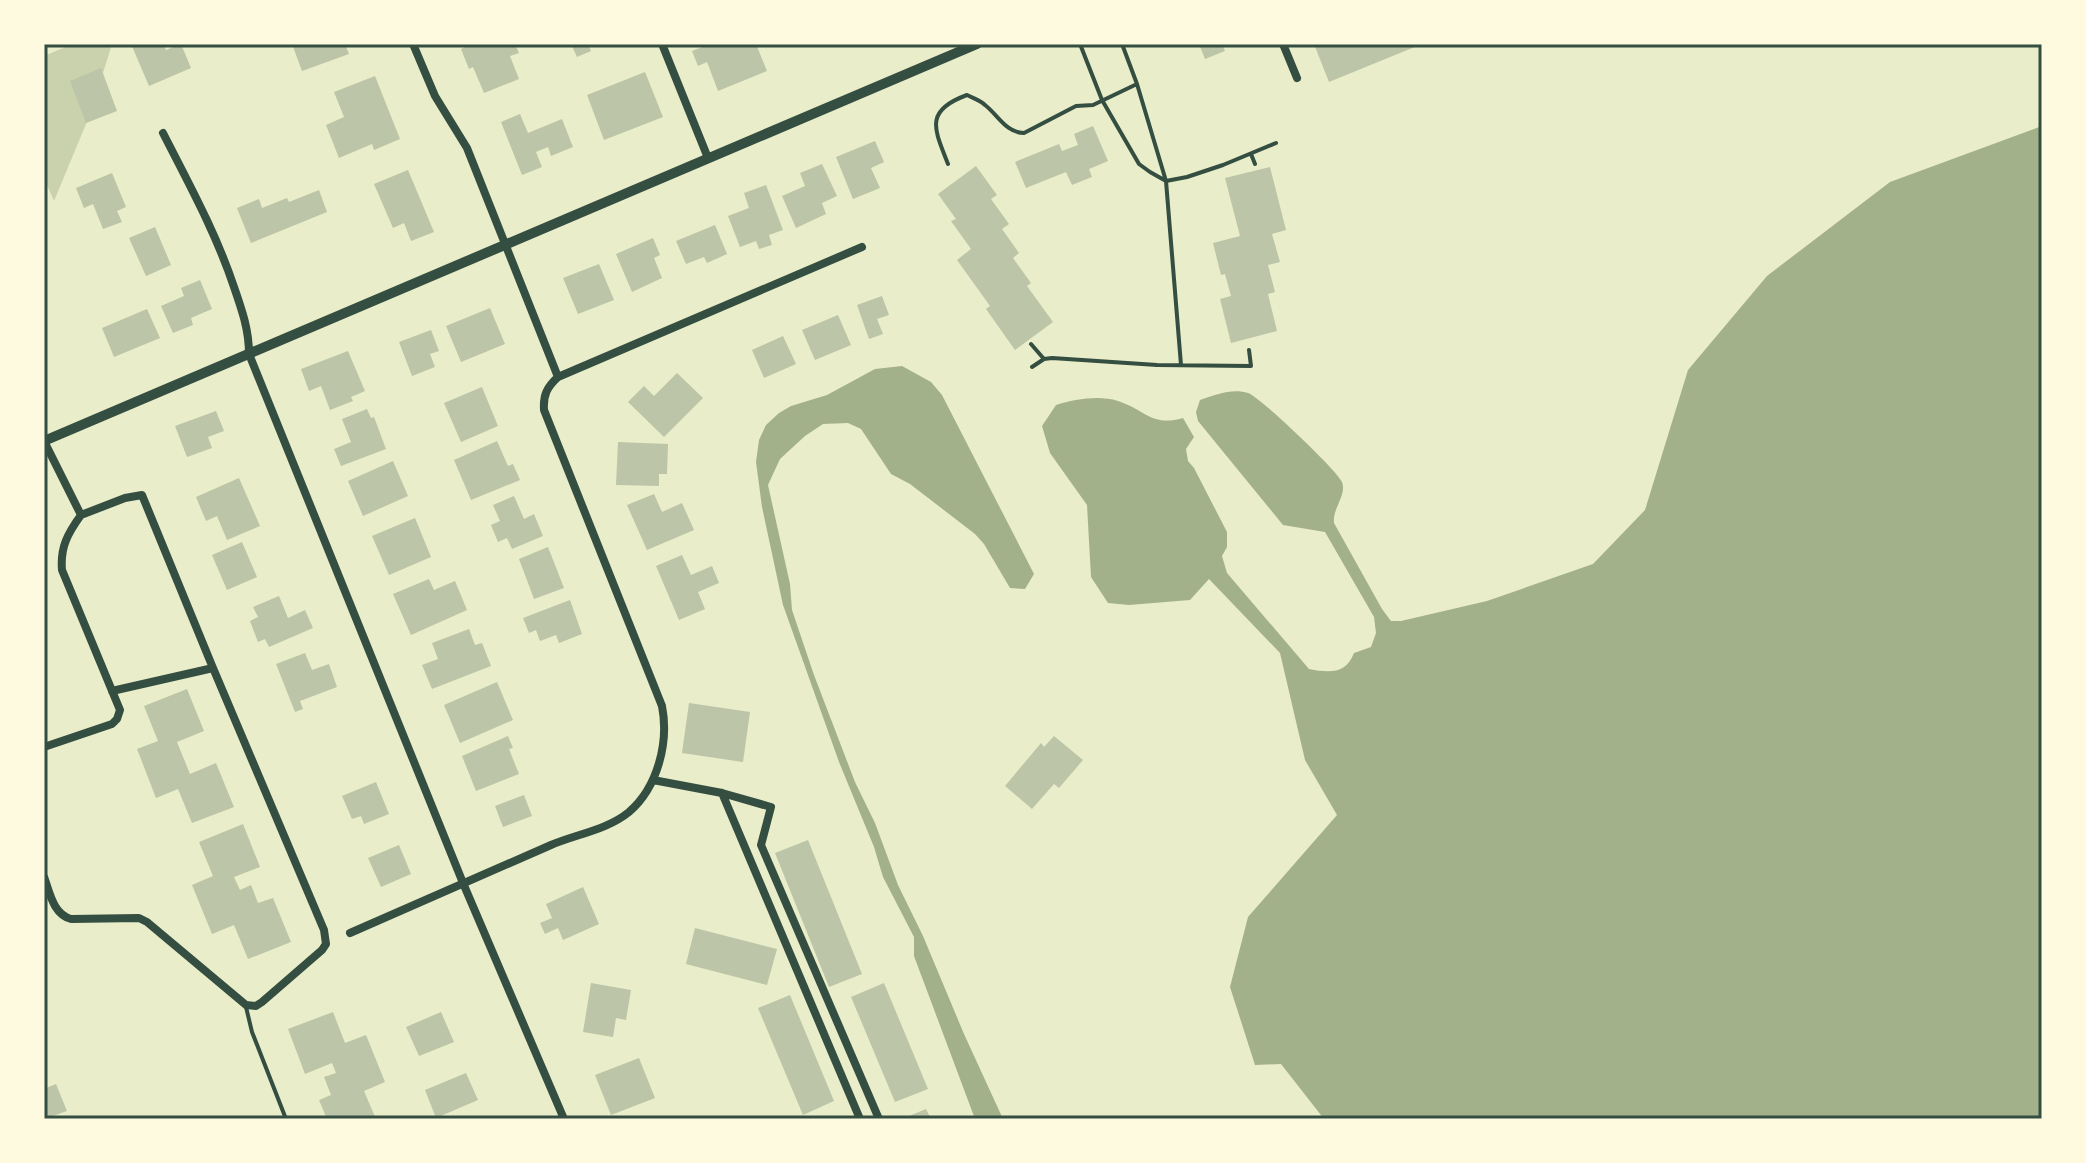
<svg xmlns="http://www.w3.org/2000/svg" width="2086" height="1163" viewBox="0 0 2086 1163" font-family="'DM Sans',sans-serif">
  <rect width="100%" height="100%" fill="#e9edc9"/>
  <path fill="#cad2ad" d="M 73,44 L 112,44 L 91,112 L 54,201 L 44,178 L 44,56 Z"/>
  <path fill="#a3b18a" d="M 2042,126 L 2042,1119 L 1324,1119 L 1281,1064 L 1255,1065 L 1230,987 L 1248,917 L 1337,815 L 1305,760 L 1280,653 L 1209,579 L 1190,600 L 1129,605 L 1108,603 L 1091,577 L 1087,505 L 1050,453 L 1042,426 L 1056,405 C 1075,399 1099,395 1118,401 C 1146,410 1151,427 1183,418 L 1194,437 L 1186,449 L 1188,461 L 1194,468 L 1227,532 L 1227,547 L 1222,556 L 1227,573 L 1309,669 C 1330,673 1346,674 1354,653 L 1371,647 L 1376,633 L 1374,617 L 1325,532 L 1283,525 L 1198,421 L 1196,412 L 1200,400 C 1215,395 1232,388 1248,393 C 1259,396 1338,471 1342,482 C 1347,495 1332,509 1334,523 L 1382,609 L 1391,621 L 1401,621 L 1487,601 L 1593,564 L 1645,510 L 1688,370 L 1767,276 L 1890,182 Z
    M 902,366 L 931,382 L 942,395 L 1034,574 L 1025,589 L 1010,588 L 984,544 L 975,534 L 910,484 L 891,474 L 861,429 L 848,423 L 823,424 L 805,436 L 780,459 L 768,485 L 790,584 L 792,610 L 814,675 L 855,782 L 875,823 L 898,885 L 923,936 L 964,1034 L 1003,1119 L 975,1119 L 914,956 L 914,937 L 883,877 L 874,847 L 839,762 L 783,605 L 762,507 L 756,462 L 759,440 L 766,425 L 779,413 L 791,406 L 827,395 L 875,369 Z"/>
  <path fill="#bcc5a7" d="M 131,44 L 163,44 L 166,50 L 181,44 L 191,68 L 149,86 Z
    M 292,44 L 345,44 L 349,54 L 302,71 Z
    M 472,44 L 515,44 L 519,53 L 510,56 L 519,79 L 484,93 L 473,67 L 469,69 L 461,49 Z
    M 571,44 L 588,44 L 591,51 L 577,57 Z
    M 710,44 L 756,44 L 767,71 L 718,91 L 707,62 L 698,66 L 692,51 Z
    M 1199,44 L 1222,44 L 1225,51 L 1205,59 Z
    M 1314,44 L 1422,44 L 1329,82 Z
    M 101,68 L 117,111 L 86,123 L 70,81 Z
    M 645,72 L 663,117 L 604,140 L 587,95 Z
    M 375,76 L 400,139 L 374,150 L 372,144 L 339,158 L 326,125 L 344,117 L 334,92 Z
    M 520,114 L 528,133 L 562,119 L 573,147 L 551,156 L 548,147 L 536,152 L 542,167 L 522,175 L 501,122 Z
    M 1093,126 L 1108,161 L 1089,169 L 1092,177 L 1072,185 L 1066,172 L 1026,188 L 1015,162 L 1059,144 L 1062,151 L 1078,145 L 1074,134 Z
    M 875,141 L 884,162 L 871,168 L 880,188 L 853,199 L 836,157 Z
    M 822,164 L 837,196 L 822,203 L 826,214 L 796,228 L 782,196 L 805,186 L 800,173 Z
    M 976,166 L 997,195 L 991,199 L 1009,224 L 1002,229 L 1019,253 L 1013,258 L 1031,283 L 1027,286 L 1053,322 L 1015,350 L 986,309 L 990,306 L 957,260 L 971,249 L 951,221 L 956,219 L 938,194 Z
    M 1270,167 L 1286,230 L 1272,234 L 1280,262 L 1268,265 L 1275,292 L 1268,294 L 1277,331 L 1231,343 L 1220,299 L 1231,296 L 1225,274 L 1221,275 L 1213,243 L 1240,236 L 1225,178 Z
    M 408,170 L 434,232 L 411,241 L 404,223 L 393,228 L 374,184 Z
    M 112,173 L 126,207 L 117,211 L 122,222 L 103,229 L 93,204 L 84,208 L 76,188 Z
    M 766,185 L 783,230 L 769,235 L 772,245 L 759,249 L 756,241 L 740,247 L 728,216 L 749,208 L 744,193 Z
    M 319,190 L 327,212 L 251,243 L 237,208 L 259,199 L 262,208 L 287,198 L 289,202 Z
    M 715,225 L 727,254 L 707,263 L 704,257 L 686,264 L 676,241 Z
    M 155,227 L 171,265 L 146,276 L 129,238 Z
    M 653,238 L 660,255 L 654,258 L 662,278 L 632,292 L 616,254 Z
    M 599,264 L 614,300 L 578,314 L 563,278 Z
    M 200,280 L 212,309 L 191,318 L 193,325 L 173,333 L 161,306 L 184,296 L 181,288 Z
    M 882,296 L 889,315 L 877,319 L 883,334 L 869,339 L 857,305 Z
    M 490,308 L 505,344 L 461,362 L 446,326 Z
    M 147,309 L 160,338 L 114,357 L 102,328 Z
    M 838,315 L 851,345 L 815,360 L 802,330 Z
    M 431,330 L 439,351 L 430,354 L 435,367 L 412,376 L 399,342 Z
    M 783,336 L 796,364 L 764,378 L 752,350 Z
    M 348,351 L 365,391 L 351,397 L 353,401 L 330,410 L 321,386 L 309,391 L 301,369 Z
    M 677,373 L 703,398 L 664,437 L 628,402 L 644,386 L 654,396 Z
    M 482,387 L 498,426 L 461,442 L 444,403 Z
    M 367,409 L 371,418 L 374,417 L 386,449 L 341,466 L 334,449 L 351,442 L 342,419 Z
    M 216,411 L 224,431 L 208,437 L 212,448 L 187,457 L 175,426 Z
    M 497,441 L 508,466 L 513,464 L 520,480 L 471,500 L 454,460 Z
    M 618,442 L 668,444 L 667,474 L 659,474 L 659,486 L 616,485 Z
    M 393,461 L 408,496 L 363,516 L 348,481 Z
    M 239,478 L 260,526 L 227,540 L 217,516 L 206,521 L 196,497 Z
    M 654,494 L 662,512 L 682,503 L 694,530 L 647,550 L 627,505 Z
    M 514,496 L 524,519 L 534,514 L 543,536 L 512,549 L 507,538 L 498,542 L 491,525 L 500,521 L 493,505 Z
    M 415,518 L 431,557 L 389,575 L 372,536 Z
    M 242,542 L 257,577 L 227,590 L 212,555 Z
    M 548,547 L 564,588 L 534,599 L 519,559 Z
    M 682,555 L 691,575 L 712,566 L 719,583 L 698,592 L 705,609 L 679,620 L 656,566 Z
    M 429,579 L 434,590 L 455,581 L 467,610 L 411,635 L 393,594 Z
    M 279,596 L 288,618 L 305,610 L 313,628 L 269,647 L 265,639 L 258,642 L 250,621 L 258,617 L 253,607 Z
    M 570,600 L 582,634 L 559,643 L 556,635 L 540,641 L 536,630 L 529,633 L 523,618 Z
    M 469,629 L 475,645 L 482,643 L 491,666 L 432,689 L 422,665 L 438,659 L 432,643 Z
    M 305,653 L 312,670 L 329,664 L 337,687 L 300,701 L 303,709 L 295,712 L 276,664 Z
    M 497,682 L 513,720 L 460,743 L 444,705 Z
    M 187,689 L 204,731 L 177,742 L 190,774 L 216,763 L 234,807 L 192,823 L 178,789 L 156,798 L 137,749 L 158,741 L 144,706 Z
    M 689,703 L 750,712 L 743,762 L 682,753 Z
    M 508,736 L 513,748 L 509,749 L 519,774 L 476,791 L 462,756 Z
    M 1054,736 L 1083,760 L 1059,788 L 1054,784 L 1032,809 L 1005,786 L 1041,743 L 1044,747 Z
    M 376,782 L 389,814 L 364,824 L 361,816 L 352,819 L 342,796 Z
    M 524,795 L 532,816 L 503,827 L 495,806 Z
    M 243,824 L 260,867 L 234,877 L 240,890 L 251,885 L 258,903 L 273,898 L 291,942 L 248,959 L 234,925 L 212,934 L 192,885 L 213,876 L 199,842 Z
    M 808,840 L 862,974 L 829,987 L 775,853 Z
    M 399,845 L 411,874 L 381,887 L 368,858 Z
    M 583,887 L 599,924 L 563,940 L 558,928 L 545,934 L 540,923 L 552,918 L 546,904 Z
    M 695,928 L 777,949 L 767,985 L 686,964 Z
    M 591,983 L 631,990 L 626,1020 L 616,1018 L 613,1037 L 583,1032 Z
    M 884,983 L 928,1089 L 895,1102 L 851,997 Z
    M 790,995 L 834,1101 L 803,1115 L 758,1008 Z
    M 333,1012 L 345,1043 L 366,1035 L 385,1082 L 364,1091 L 376,1119 L 327,1119 L 319,1100 L 331,1095 L 324,1077 L 336,1073 L 332,1063 L 305,1074 L 288,1029 Z
    M 441,1012 L 454,1042 L 419,1056 L 406,1027 Z
    M 639,1058 L 655,1098 L 611,1115 L 595,1075 Z
    M 466,1073 L 478,1100 L 436,1118 L 425,1090 Z
    M 44,1083 L 46,1088 L 56,1084 L 67,1111 L 44,1119 Z
    M 926,1109 L 931,1119 L 902,1119 Z"/>
  <g fill="none" stroke-linecap="round" stroke-linejoin="round">
    <path stroke="#344e41" stroke-width="4" d="M 1080,44 L 1102,100 L 1139,164 L 1150,172 L 1166,181 L 1187,177 L 1223,165 L 1276,143
      M 1122,44 L 1137,84 L 1166,181 L 1181,365
      M 1251,154 L 1255,164
      M 948,164 C 935,130 923,111 967,95 C 973,98 980,100 985,105 C 998,115 1006,133 1024,133 L 1076,106 L 1093,105 L 1137,84
      M 1031,344 L 1044,359
      M 1032,367 L 1044,359 L 1052,358 L 1157,365 L 1251,366 L 1249,350
      M 246,1007 L 252,1032 L 286,1119"/>
    <path stroke="#344e41" stroke-width="8" d="M 662,44 L 708,158
      M 1283,44 L 1297,78
      M 163,133 C 189,184 216,233 234,287 C 242,310 249,330 249,354 L 463,883 L 564,1119
      M 558,377 L 862,247
      M 112,691 L 213,668
      M 44,747 L 112,724 L 117,719 L 120,710 L 62,570 C 60,547 68,533 81,515
      M 653,780 L 722,793 L 771,807 L 761,845 L 879,1119
      M 722,793 L 860,1119
      M 44,877 C 50,893 53,914 71,919 L 139,918 L 147,922 L 246,1005 L 256,1006 L 262,1002 L 322,950 L 326,944 L 324,930 L 213,668 L 142,495 L 125,498 L 81,515 L 44,441
      M 350,933 C 417,903 484,874 551,845 C 577,834 607,830 629,812 C 658,787 669,742 662,706 L 544,410 C 543,395 547,387 558,377 L 467,148 L 435,96 L 413,44"/>
    <path stroke="#344e41" stroke-width="10" d="M 44,441 L 977,44"/>
  </g>
  <rect width="2086" height="1163" fill="none" stroke="#fefae0" stroke-width="92"/>
  <rect x="46" y="46" width="1994" height="1071" fill="none" stroke="#344e41" stroke-width="3"/>
</svg>
